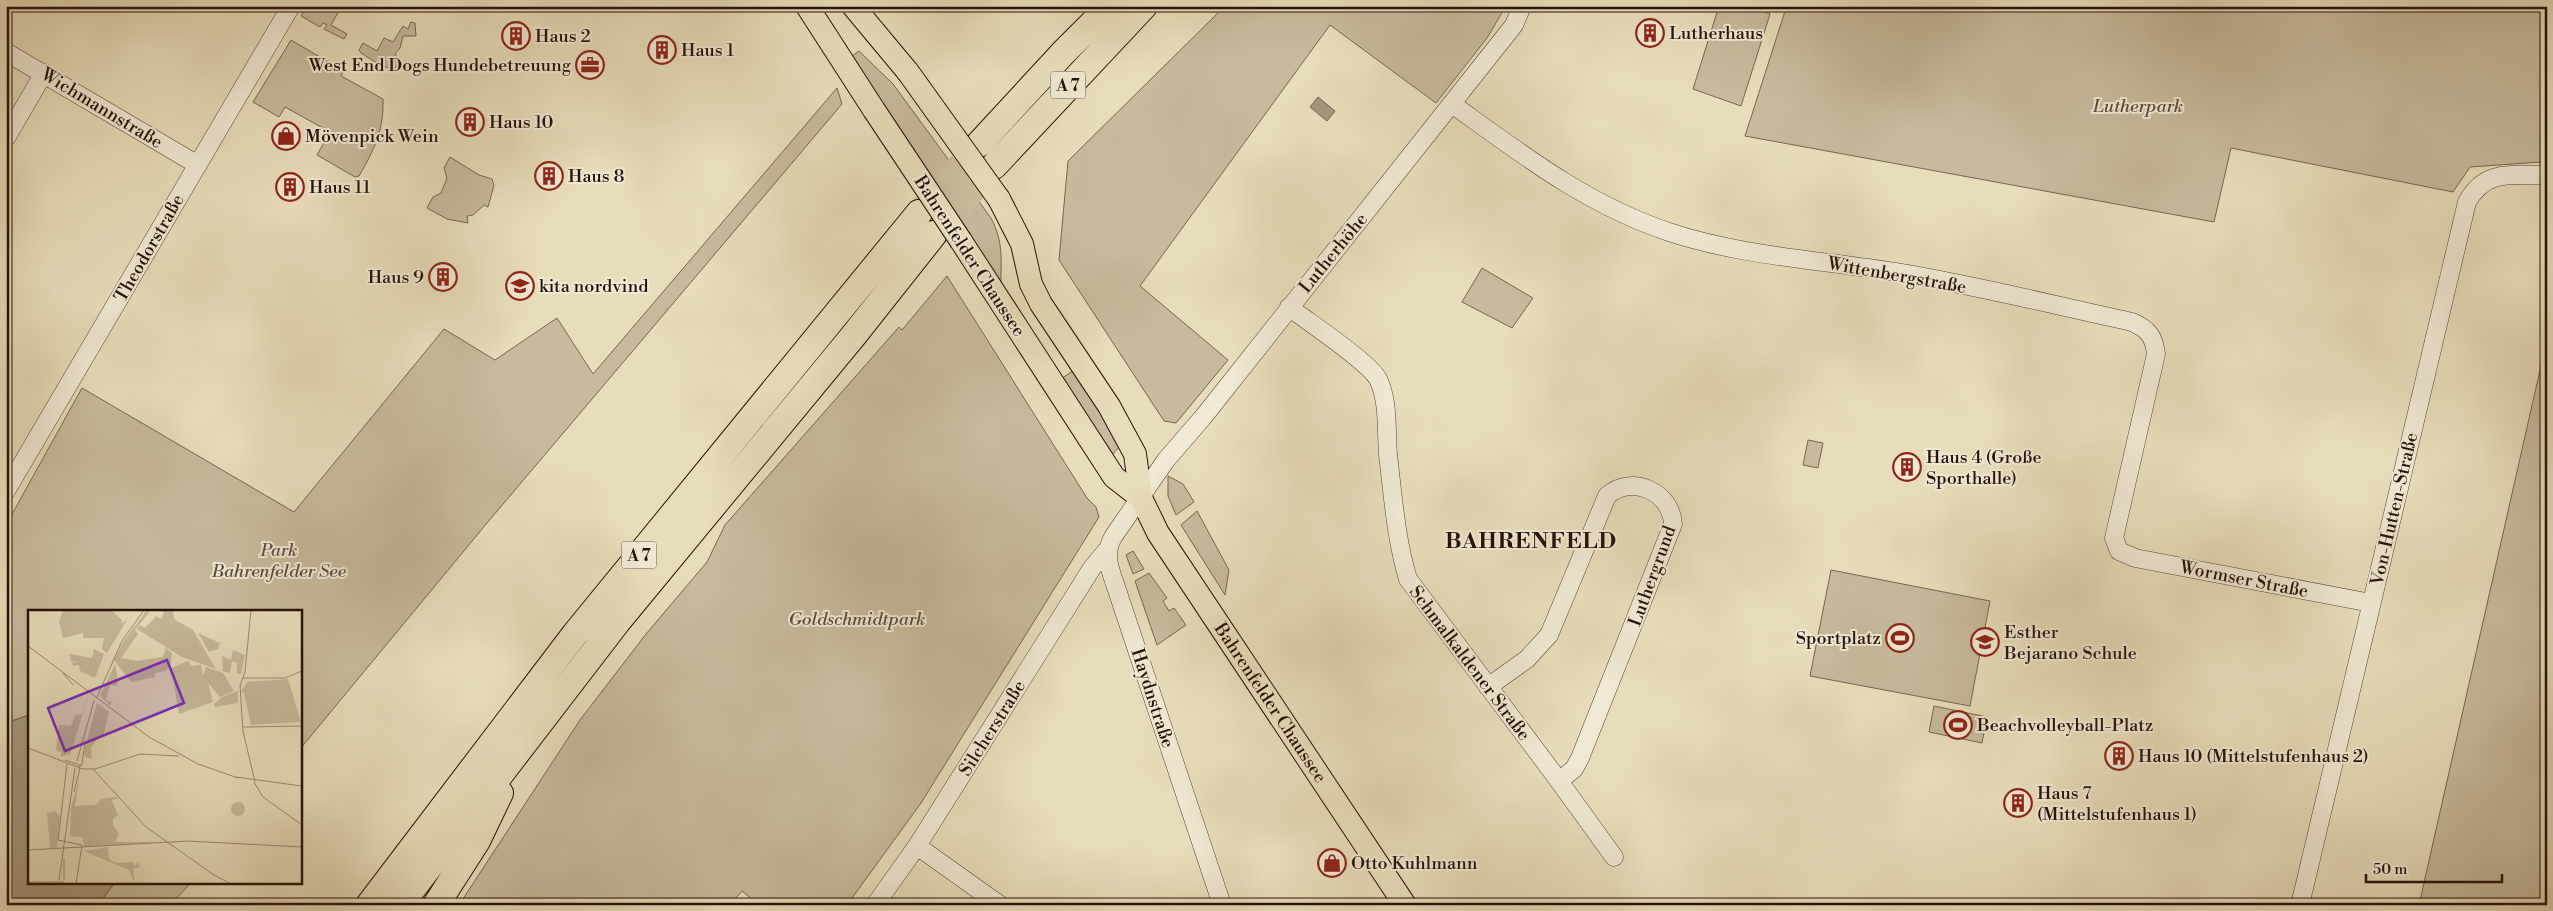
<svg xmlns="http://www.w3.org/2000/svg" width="2553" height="911" viewBox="0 0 2553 911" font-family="'Libre Bodoni',serif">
  <rect width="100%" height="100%" fill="#e8ddbb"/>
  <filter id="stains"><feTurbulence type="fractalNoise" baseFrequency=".004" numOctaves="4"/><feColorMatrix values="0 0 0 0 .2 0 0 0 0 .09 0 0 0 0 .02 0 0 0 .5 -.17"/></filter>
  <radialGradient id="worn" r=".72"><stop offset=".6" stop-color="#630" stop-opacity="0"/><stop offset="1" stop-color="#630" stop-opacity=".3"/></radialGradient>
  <path fill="#c7ba9d" stroke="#766653" d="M 307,6 L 333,6 L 339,11 L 331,25 L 347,34 L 344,39 L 324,29 L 327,25 L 323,23 L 320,27 L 301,16 Z
    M 1225,6 L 1506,6 L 1487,38 L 1436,103 L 1330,25 L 1140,286 L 1228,360 L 1176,423 L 1164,421 L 1059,260 L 1068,161 Z
    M 1719,6 L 1747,6 L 1770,14 L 1741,106 L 1693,89 Z
    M 1782,6 L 2547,6 L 2547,138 L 2541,162 L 2470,167 L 2453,192 L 2231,148 L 2214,222 L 1745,136 L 1786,8 Z
    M 411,22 L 415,23 L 416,36 L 403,36 L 400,48 L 395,54 L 401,65 C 388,74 373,60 361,53 L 359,50 L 363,43 L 377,51 L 384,38 L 393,42 L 403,26 L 408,29 Z
    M 291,40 L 344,71 L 341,76 L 383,99 C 384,130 374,150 359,176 L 355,177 L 317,155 L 330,132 L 285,107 L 279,117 L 253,102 Z
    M 859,51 L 893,84 L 991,218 C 1003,241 1001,256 1001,281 L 983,259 L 852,56 Z
    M 837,88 L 842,104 L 487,523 L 300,749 L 300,611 L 29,611 L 29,715 L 6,723 L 6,525 L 82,388 L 294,512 L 444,329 L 495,360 L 557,318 L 593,374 Z
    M 450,157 L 479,175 L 492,179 L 494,185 L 488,207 L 484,205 L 473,215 L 467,216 L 468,223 L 447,219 L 427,208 L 433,197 L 441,193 L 447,178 L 444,168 Z
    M 1482,268 L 1533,298 L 1512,328 L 1462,302 Z
    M 947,276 L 1087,498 L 1096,507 L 1099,517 L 921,803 L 847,905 L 759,905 L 742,891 L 730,905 L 459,905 L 580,720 L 646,634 L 707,562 L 725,525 L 899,327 L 902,330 Z
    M 2547,339 L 2547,905 L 2419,905 Z
    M 1074,370 L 1107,422 L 1119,447 L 1111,456 L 1061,379 Z
    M 1808,440 L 1823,443 L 1818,468 L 1803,465 Z
    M 1168,476 L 1183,484 L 1194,502 L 1176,515 L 1168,496 Z
    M 1197,511 L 1229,570 L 1225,595 L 1181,525 Z
    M 1133,551 L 1144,569 L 1133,574 L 1126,555 Z
    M 1831,570 L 1990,601 L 1970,706 L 1810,676 Z
    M 1149,573 L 1167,598 L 1163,601 L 1169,611 L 1174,608 L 1186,625 L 1157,645 L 1135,581 Z
    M 1934,706 L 1987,717 L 1982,743 L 1929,732 Z
    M 115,882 L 192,882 L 170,905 L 98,905 Z"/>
  <path fill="#a6987e" stroke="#73624f" d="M 1318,97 L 1335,111 L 1327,121 L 1310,107 Z
    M 29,715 L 29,882 L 115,882 L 98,905 L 6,905 L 6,723 Z"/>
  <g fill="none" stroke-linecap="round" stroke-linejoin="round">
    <path stroke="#cbbea0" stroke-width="26" stroke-dasharray="26 13" stroke-linecap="butt" d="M 919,213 L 979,144
      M 934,234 L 994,166"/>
    <defs>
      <path id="minor" d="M 6,52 L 198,165
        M 1452,104 C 1520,153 1587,205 1669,232 C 1741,256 1820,260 1895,272 C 1975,285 2053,305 2132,322 C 2148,329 2154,336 2156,354 L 2114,538 L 2119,551 L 2135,558 L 2371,603
        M 6,138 L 44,73
        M 1289,307 C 1308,322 1368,361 1378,379 C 1389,401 1386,431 1388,455 C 1393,496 1396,540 1408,579 L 1559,781 L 1614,857
        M 6,491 L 291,6
        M 1488,687 L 1527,659 L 1549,635 L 1607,496 C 1631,474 1671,491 1673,524 L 1580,758 L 1574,769 L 1559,781
        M 917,846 L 1000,905
        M 875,905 L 917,846 L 1092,568 L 1107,550
        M 1222,905 L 1116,587 C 1110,569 1103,555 1113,537 L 1166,460 L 1204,416 L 1514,25 L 1522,6
        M 2300,905 L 2467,202 C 2486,168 2512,176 2547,175"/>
      <g id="major">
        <path d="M 807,6 L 874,110"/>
        <path d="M 853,6 L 908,72"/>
        <path id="s1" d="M 999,199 L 1022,244 L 1031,284 L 1041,304 L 1109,406 L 1135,454 L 1141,498 L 1158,533 L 1405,905"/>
        <path d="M 961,241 L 1114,477 L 1141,498"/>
      </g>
      <path id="highway" d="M 979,144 L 1064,52 L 1110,6
        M 994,166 L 1144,6
        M 369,905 L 575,634 L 919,213
        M 400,905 L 618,621 L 854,335 L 934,234
        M 436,905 L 477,841 L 500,793"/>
    </defs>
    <use href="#minor" stroke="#564436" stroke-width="19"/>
    <use href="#major" stroke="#261109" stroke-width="24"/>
    <use href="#highway" stroke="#261109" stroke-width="28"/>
    <use href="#minor" stroke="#f0e9d3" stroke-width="18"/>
    <use href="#major" stroke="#e8ddbb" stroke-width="22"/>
    <use href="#highway" stroke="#e8ddbb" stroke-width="26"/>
    <defs>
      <path id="major-bridge" d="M 908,72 L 999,199
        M 874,110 L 961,241"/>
    </defs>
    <use href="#major-bridge" stroke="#261109" stroke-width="24" stroke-linecap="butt"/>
    <use href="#major-bridge" stroke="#e8ddbb" stroke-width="22"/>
  </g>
  <defs>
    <symbol id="building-ring" viewBox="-11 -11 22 22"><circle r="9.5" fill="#f0e9d3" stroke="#8f2418" stroke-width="1.5"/><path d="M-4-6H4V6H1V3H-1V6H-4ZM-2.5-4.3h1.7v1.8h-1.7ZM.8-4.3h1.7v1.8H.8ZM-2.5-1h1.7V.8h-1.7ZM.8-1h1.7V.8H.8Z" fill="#8f2418"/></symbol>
    <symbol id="office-ring" viewBox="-11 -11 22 22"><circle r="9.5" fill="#f0e9d3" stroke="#8f2418" stroke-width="1.5"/><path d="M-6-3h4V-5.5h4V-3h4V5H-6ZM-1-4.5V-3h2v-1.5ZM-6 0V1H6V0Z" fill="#8f2418"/></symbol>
    <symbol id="shop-ring" viewBox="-11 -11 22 22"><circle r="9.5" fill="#f0e9d3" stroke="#8f2418" stroke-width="1.5"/><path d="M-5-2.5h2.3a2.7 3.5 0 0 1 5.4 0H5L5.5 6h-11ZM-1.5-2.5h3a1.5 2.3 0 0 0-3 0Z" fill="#8f2418"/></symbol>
    <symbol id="school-ring" viewBox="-11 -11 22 22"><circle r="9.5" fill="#f0e9d3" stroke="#8f2418" stroke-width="1.5"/><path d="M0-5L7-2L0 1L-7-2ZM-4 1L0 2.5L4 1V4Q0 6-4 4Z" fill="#8f2418"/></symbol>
    <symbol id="stadium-ring" viewBox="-11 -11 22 22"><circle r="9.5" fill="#f0e9d3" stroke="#8f2418" stroke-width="1.5"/><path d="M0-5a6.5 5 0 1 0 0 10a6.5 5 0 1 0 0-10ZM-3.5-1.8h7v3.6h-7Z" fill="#8f2418"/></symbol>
  </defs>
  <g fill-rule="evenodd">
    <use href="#building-ring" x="1634" y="17" width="32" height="32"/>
    <use href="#building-ring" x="500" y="20" width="32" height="32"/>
    <use href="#building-ring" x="646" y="34" width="32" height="32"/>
    <use href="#office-ring" x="574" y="49" width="32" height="32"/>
    <use href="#building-ring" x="454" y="106" width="32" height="32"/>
    <use href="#shop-ring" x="270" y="120" width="32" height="32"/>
    <use href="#building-ring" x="533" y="160" width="32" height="32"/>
    <use href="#building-ring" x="274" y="171" width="32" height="32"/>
    <use href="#building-ring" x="427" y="261" width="32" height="32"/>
    <use href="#school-ring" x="504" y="270" width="32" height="32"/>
    <use href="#building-ring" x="1891" y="451" width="32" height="32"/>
    <use href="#stadium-ring" x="1884" y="622" width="32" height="32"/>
    <use href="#school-ring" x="1969" y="626" width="32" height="32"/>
    <use href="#stadium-ring" x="1942" y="709" width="32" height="32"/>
    <use href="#building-ring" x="2103" y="740" width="32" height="32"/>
    <use href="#building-ring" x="2002" y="787" width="32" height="32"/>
    <use href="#shop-ring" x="1316" y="847" width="32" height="32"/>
  </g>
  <g text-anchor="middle" stroke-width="4" stroke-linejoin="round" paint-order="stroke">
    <g fill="#f0e9d3" stroke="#635246" stroke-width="1">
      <rect x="1050.5" y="71.5" width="35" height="27" rx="4"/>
      <rect x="621.5" y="541.5" width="35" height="27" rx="4"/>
    </g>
    <g font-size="16" font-weight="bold" fill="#261109">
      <text x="1068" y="91">A 7</text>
      <text x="639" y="561">A 7</text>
    </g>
    <g font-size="18" fill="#261109" stroke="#f0e9d3" text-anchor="start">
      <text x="1669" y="39">Lutherhaus</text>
      <text x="535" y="42">Haus 2</text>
      <text x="681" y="56">Haus 1</text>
      <text x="571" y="71" text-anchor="end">West End Dogs Hundebetreuung</text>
      <text x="489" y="128">Haus 10</text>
      <text x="305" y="142">Mövenpick Wein</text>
      <text x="568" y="182">Haus 8</text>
      <text x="309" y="193">Haus 11</text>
      <text x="424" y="283" text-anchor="end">Haus 9</text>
      <text x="539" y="292">kita nordvind</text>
      <text x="1926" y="463">Haus 4 (Große<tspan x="1926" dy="21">Sporthalle)</tspan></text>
      <text x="2004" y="638">Esther<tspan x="2004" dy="21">Bejarano Schule</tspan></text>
      <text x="1881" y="644" text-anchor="end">Sportplatz</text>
      <text x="1977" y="731">Beachvolleyball-Platz</text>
      <text x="2138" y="762">Haus 10 (Mittelstufenhaus 2)</text>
      <text x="2037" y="799">Haus 7<tspan x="2037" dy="21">(Mittelstufenhaus 1)</tspan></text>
      <text x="1351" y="869">Otto Kuhlmann</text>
    </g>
    <g font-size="18" font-style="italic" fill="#5e4c3d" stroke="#f0e9d3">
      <text x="2138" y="112">Lutherpark</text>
      <text x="279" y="556">Park<tspan x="279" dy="21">Bahrenfelder See</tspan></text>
      <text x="857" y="625">Goldschmidtpark</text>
    </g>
    <g font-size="18" fill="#261109" stroke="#f0e9d3">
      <text transform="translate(102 108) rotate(31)" y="6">Wichmannstraße</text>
      <text transform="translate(149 248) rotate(-60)" y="6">Theodorstraße</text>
      <text transform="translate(1333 253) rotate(-51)" y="6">Lutherhöhe</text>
      <text transform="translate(970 256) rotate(57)" y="6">Bahrenfelder Chaussee</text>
      <text transform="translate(1897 275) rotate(10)" y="6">Wittenbergstraße</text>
      <text transform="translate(2394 509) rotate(-77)" y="6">Von-Hutten-Straße</text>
      <text transform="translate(1652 576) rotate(-70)" y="6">Luthergrund</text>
      <text transform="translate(2244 579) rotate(11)" y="6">Wormser Straße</text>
      <text transform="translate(1470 663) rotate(53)" y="6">Schmalkaldener Straße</text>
      <text transform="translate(1153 698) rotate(72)" y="6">Haydnstraße</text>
      <text dy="6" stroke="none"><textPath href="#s1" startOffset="578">Bahrenfelder Chaussee</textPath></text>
      <text transform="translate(992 728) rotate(-58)" y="6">Silcherstraße</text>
    </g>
    <g font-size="22" font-weight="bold" letter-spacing="1" fill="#261109" stroke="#f0e9d3">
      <text x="1531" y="548">BAHRENFELD</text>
    </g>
  </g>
  <g transform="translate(28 610)">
    <rect width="274" height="274" fill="#e8ddbb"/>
    <path d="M 35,0 L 83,0 L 94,10 L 93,14 L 99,10 L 79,43 L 74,39 L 76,28 L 55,28 L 55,23 L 35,28 L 31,12 ZM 119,0 L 123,0 L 107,20 L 110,24 L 93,48 L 109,51 L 135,47 L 138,38 L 144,43 L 143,53 L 138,61 L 127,63 L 127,67 L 103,72 L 86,50 L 95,32 ZM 133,0 L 145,0 L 146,9 L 165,20 L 188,59 L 154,47 L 109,19 L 112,15 L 117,18 L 128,6 L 133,9 L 136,3 ZM 170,23 L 192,33 L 190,39 L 181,42 ZM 66,39 L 76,44 L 67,68 L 52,61 L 51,55 L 45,56 L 44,53 L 50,51 L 43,52 L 42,45 L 37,46 L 43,44 L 64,48 ZM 205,40 L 217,45 L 213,64 L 209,64 L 209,53 L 204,51 L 202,63 L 195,61 L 194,46 L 203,50 ZM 160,51 L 163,56 L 173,55 L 175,66 L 178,57 L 195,63 L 206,81 L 192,87 L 180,73 L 185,92 L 151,104 L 143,58 ZM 87,54 L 90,70 L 89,76 L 82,75 L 78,90 L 84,92 L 82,96 L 72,86 ZM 260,69 L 273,112 L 223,115 L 216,83 L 213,82 L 219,72 ZM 210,81 L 210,93 L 187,97 L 186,94 L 194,87 ZM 60,87 L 42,144 L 33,147 L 33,142 L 28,140 L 31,115 L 43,116 L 47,105 L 54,104 ZM 69,93 L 81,102 L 75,127 L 71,126 L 63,138 L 64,149 L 57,147 L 56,142 ZM 51,170 L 47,196 L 68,195 L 73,189 L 88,187 L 90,188 L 84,190 L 90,205 L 85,209 L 85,215 L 91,224 L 87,232 L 137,232 L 56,237 L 55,227 L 42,226 L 43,197 ZM203 199a7 7 0 1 1 14 0a7 7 0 1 1-14 0ZM 27,201 L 32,206 L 29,238 L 22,238 L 19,203 ZM 80,237 L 81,249 L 88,253 L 105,252 L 106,256 L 111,252 L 112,257 L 105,259 L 107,274 L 101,260 L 56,241 Z" fill="#c7ba9d"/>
    <path fill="none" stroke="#9a8b74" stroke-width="1" d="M 0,36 L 121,127 L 170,154 L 210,168M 35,63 L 45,75M 215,68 L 257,68 L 274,61M 212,75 L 215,122M 212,76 L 217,62 L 223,0M 69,87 L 94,31 L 116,0M 215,117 L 274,116M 215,121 L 227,172M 0,138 L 55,159 L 67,159 L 112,144 L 151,146M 37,150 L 54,156M 49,151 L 66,91M 39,154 L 30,230 L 54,235 L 48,274M 50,158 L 54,154 L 57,132M 65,159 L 118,217 L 186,265 L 203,274M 208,167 L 274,176M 226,172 L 235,187 L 274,215M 46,182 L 52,158M 0,240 L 160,231 L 274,237M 31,270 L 47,158M 0,272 L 34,272M 33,274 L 36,271 L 36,248"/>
    <path fill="#7b2cbf" fill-opacity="0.15" stroke="#7b2cbf" stroke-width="2.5" d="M 139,50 L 156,93 L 37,141 L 20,98 Z"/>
    <rect width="274" height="274" fill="none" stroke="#261109" stroke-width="2.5"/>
  </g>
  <rect width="2553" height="911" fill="none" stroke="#e8ddbb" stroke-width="25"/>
  <rect x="8" y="8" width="2538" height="896" fill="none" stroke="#261109" stroke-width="2.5"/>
  <rect x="12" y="12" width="2528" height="886" fill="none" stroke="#261109"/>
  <path d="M2366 874v8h136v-8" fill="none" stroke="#261109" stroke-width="2.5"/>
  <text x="2373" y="874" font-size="15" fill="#261109" stroke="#f0e9d3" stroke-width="4" paint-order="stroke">50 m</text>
  <rect width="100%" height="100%" filter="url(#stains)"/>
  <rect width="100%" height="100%" fill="url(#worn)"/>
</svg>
